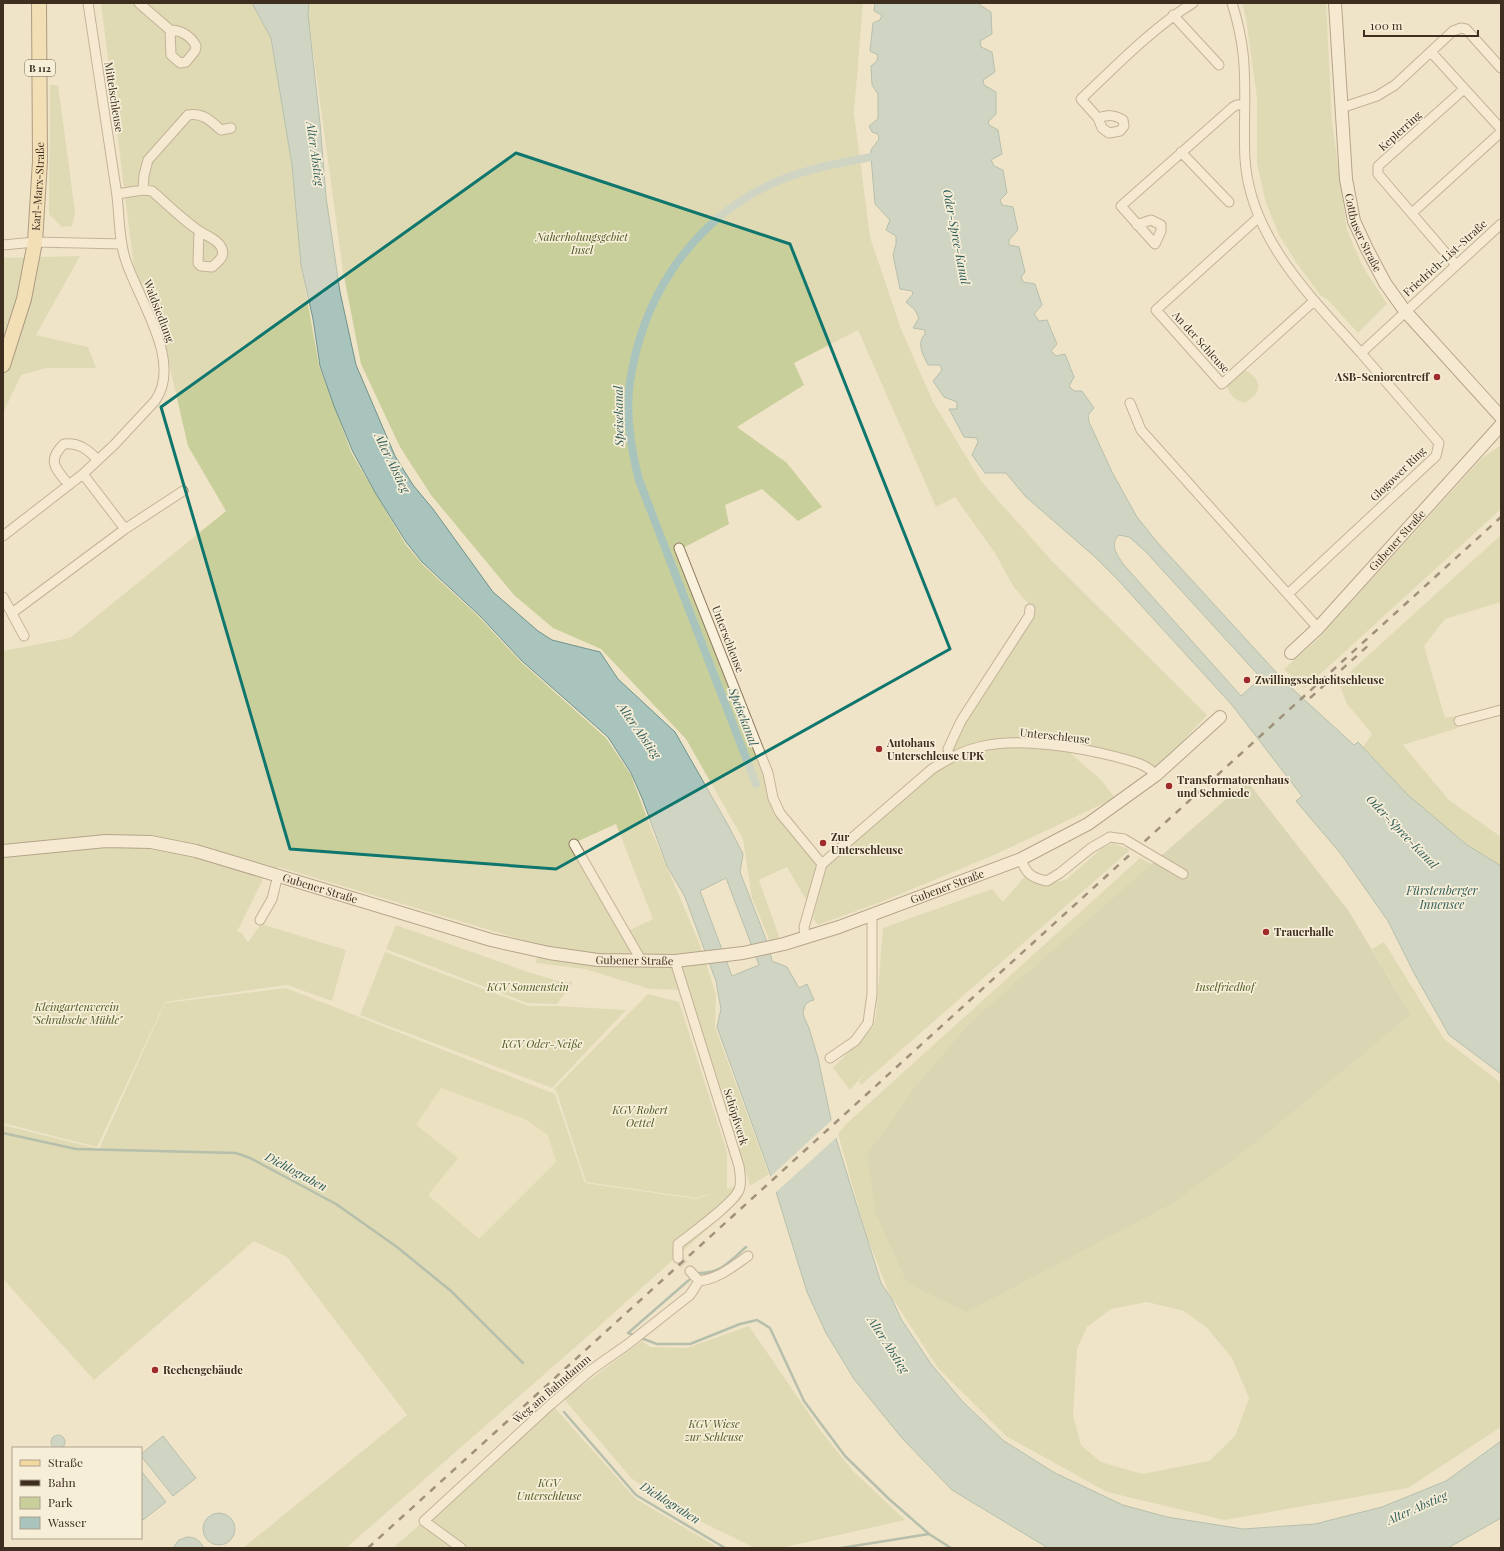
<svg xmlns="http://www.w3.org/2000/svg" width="1504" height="1551" viewBox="0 0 1504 1551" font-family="'Playfair Display',serif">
  <rect width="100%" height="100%" fill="#f0e4c8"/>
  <path fill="#e6deb5" d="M 441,1088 L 525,1119 L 548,1135 L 556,1162 L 479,1240 L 428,1195 L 416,1125 Z"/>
  <path fill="#c9cf9b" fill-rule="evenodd" d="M 101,3 L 252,3 L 271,38 L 292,165 L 301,265 L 319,366 L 352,454 L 406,545 L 423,565 L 478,616 L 522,663 L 606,738 L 631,775 L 653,834 L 700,945 L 716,994 L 715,1027 L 769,1174 L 750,1186 L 689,990 L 650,989 L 585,969 L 536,963 L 539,945 L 279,867 L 263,879 L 237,932 L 241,932 L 248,942 L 261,924 L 346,950 L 332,1001 L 287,985 L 165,1002 L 97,1147 L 3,1123 L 3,651 L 70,638 L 226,511 L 188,446 L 164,342 L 134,268 ZM 616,824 L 653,919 L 628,931 L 576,842 Z
    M 309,3 L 863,3 L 854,113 L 870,237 L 901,329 L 933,402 L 981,481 L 1051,560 L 1207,715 L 1156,770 L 1147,765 L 1009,740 L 950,756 L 963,722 L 1033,613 L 1027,602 L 1013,586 L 995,553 L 955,497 L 936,507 L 858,330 L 794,363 L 804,385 L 737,427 L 787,463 L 822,507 L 798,521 L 762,489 L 725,505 L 729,524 L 679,550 L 767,772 L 771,798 L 821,864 L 809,905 L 787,867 L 759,880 L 781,942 L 771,944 L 752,898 L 743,839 L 686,739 L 601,649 L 553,628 L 514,595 L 431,495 L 400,447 L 361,364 L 343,271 L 308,14 Z
    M 1242,3 L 1326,3 L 1332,122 L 1347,230 L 1362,265 L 1387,304 L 1358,333 L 1327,299 L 1320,295 L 1296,262 L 1279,235 L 1265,200 L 1257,163 L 1257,99 L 1246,18 Z
    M 50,85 L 58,85 L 75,212 L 72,226 L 62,227 L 49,214 Z
    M 80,256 L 36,335 L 88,347 L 96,368 L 46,368 L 21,375 L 3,413 L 3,258 Z
    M 1244,370 C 1252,372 1262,383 1257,392 C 1255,396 1248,400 1245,403 C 1235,400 1230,396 1227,386 Z
    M 1501,445 L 1501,509 L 1304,689 L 1284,669 L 1317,640 L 1482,458 Z
    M 1501,535 L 1501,602 L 1445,619 L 1424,646 L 1445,718 L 1456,716 L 1458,728 L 1403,745 L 1449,800 L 1501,837 L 1501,866 L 1467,845 L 1408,795 L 1363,747 L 1372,734 L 1347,704 L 1340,686 L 1353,669 Z
    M 1009,746 L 1051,747 L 1069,752 L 1101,780 L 1115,798 L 994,855 L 886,900 L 818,925 L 813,918 L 824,866 L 927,776 L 964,754 Z
    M 1114,843 L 1130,850 L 861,1085 L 859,1081 L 870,1067 L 850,1090 L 833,1068 L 873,1027 L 876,1016 L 883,928 L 992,889 L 1003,902 L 1024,877 L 1044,886 L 1067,879 L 1102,848 Z
    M 1140,858 L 1152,864 L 969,1023 L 913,1089 L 879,1138 L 867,1152 L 1257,1142 L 1411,1015 L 1372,949 L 1384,942 L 1444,1039 L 1501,1083 L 1501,1427 L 1408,1488 L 1224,1520 L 1107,1492 L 1006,1436 L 938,1368 L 889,1293 L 867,1237 L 838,1134 L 845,1125 ZM 1147,1302 L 1184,1311 L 1207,1328 L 1232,1358 L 1249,1398 L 1235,1436 L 1209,1461 L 1142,1474 L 1101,1462 L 1081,1445 L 1073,1415 L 1077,1349 L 1087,1327 L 1111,1309 Z
    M 396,925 L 528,972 L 562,982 L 573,982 L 557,1004 L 527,1003 L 386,949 Z
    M 385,952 L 529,1006 L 558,1006 L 626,1010 L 552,1088 L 360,1015 Z
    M 286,988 L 555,1094 L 585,1183 L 697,1199 L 713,1193 L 696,1198 L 586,1182 L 556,1090 L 554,1089 L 648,994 L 679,1002 L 727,1152 L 727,1189 L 736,1186 L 742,1198 L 596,1329 L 346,1548 L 243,1548 L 407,1415 L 287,1257 L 254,1241 L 94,1380 L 3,1279 L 3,1125 L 99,1149 L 165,1003 ZM 441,1088 L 525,1119 L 548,1135 L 556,1162 L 479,1239 L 428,1195 L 458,1158 L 416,1125 Z
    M 749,1326 L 820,1430 L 853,1471 L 905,1520 L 781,1548 L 755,1548 L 673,1508 L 631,1478 L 564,1399 L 642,1341 L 650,1347 L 687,1348 Z
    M 554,1407 L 636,1499 L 719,1548 L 393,1548 Z"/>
  <path fill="#bfc49a" d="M 1247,781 L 1348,910 L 1411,1015 L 1257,1142 L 1173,1203 L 967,1312 L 907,1283 L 875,1212 L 867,1152 L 879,1138 L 913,1089 L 969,1023 Z"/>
  <path fill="#a9c4bc" stroke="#6f938a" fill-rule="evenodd" d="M 252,3 L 309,3 L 308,14 L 320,123 L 326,197 L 340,292 L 356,365 L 395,456 L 413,485 L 433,509 L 493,592 L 538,631 L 552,640 L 600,652 L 618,679 L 675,732 L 728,825 L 743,854 L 740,872 L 769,947 L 772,961 L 787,967 L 799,988 L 807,984 L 814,1000 L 810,1001 L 805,1005 L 803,1013 L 804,1017 L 809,1028 L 818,1058 L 833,1129 L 881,1283 L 892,1299 L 901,1319 L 931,1364 L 963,1402 L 1004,1441 L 1055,1473 L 1123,1505 L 1167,1517 L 1243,1529 L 1315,1524 L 1382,1507 L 1446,1481 L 1501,1441 L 1501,1518 L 1448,1548 L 1048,1548 L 952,1490 L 901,1437 L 854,1379 L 826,1333 L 807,1292 L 773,1182 L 717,1027 L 721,1009 L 716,981 L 685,897 L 667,866 L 642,798 L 631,773 L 608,737 L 522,661 L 480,616 L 422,562 L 406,542 L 376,494 L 353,452 L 334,406 L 320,366 L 313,319 L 301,265 L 292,165 L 271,38 ZM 726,878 L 759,965 L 732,976 L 700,891 Z
    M 875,3 L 980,3 L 980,5 L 991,12 L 992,34 L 980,41 L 981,47 L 992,52 L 995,72 L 983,80 L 984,85 L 996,92 L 996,114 L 988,122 L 989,125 L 998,130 L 1002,154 L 991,160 L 994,166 L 1003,170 L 1007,193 L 1000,200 L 1002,205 L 1013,207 L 1018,230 L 1009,240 L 1009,245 L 1019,247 L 1025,272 L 1021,277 L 1023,282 L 1035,284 L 1042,305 L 1034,314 L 1039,321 L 1047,320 L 1057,344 L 1051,351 L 1056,356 L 1065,354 L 1074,377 L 1069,386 L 1074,391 L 1082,391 L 1094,408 L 1088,415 L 1089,422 L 1112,472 L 1137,517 L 1157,542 L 1286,683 L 1354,745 L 1358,742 L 1408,795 L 1467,845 L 1501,866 L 1501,1074 L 1449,1035 L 1414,973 L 1388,921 L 1341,854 L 1296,801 L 1302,796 L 1232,705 L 1117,579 L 1095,557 L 1025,496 L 1006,473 L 985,473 L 972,455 L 978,442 L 977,438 L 964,437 L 949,409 L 957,409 L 957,402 L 944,397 L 933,381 L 942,370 L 940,365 L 928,365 C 923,354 916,344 925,334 L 925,330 L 913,328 L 919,318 L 915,310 L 906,302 L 913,294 L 912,291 L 900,289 L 893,255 L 896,244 L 896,236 L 886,230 L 890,220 L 875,204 L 871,157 L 871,150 L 879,139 L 878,134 L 872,132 L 869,126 L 878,119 L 878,94 L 872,85 L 871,66 L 877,61 L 878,55 L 870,51 L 873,23 L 880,20 L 882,15 L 874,11 ZM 1119,535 L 1129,537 L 1146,552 L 1261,678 L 1241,696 L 1123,564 C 1117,554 1109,545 1119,535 Z
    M51 1442a7 7 0 1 1 14 0a7 7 0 1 1-14 0Z
    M 163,1436 L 196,1478 L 173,1496 L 141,1456 L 141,1454 Z
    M 141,1471 L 166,1502 L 143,1520 L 141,1518 Z
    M203 1529a16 16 0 1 1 32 0a16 16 0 1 1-32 0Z
    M 187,1537 C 196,1537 200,1541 204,1548 L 173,1548 L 179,1540 Z"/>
  <path fill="#f0e4c8" d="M 833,1119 L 838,1136 L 774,1194 L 769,1178 Z"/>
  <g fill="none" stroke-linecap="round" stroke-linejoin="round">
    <path stroke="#6f938a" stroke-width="2.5" d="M 3,1133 L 76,1149 L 236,1153 L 250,1158 L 336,1204 L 397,1247 L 451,1291 L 523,1363
      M 698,1273 C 720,1274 730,1261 746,1247
      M 634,1335 L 628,1333 L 689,1280
      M 641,1338 L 657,1344 L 690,1344 L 740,1324 L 757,1320 L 770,1328 L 804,1401 L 845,1456 L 889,1499 L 929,1534 L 951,1548
      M 564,1412 L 636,1495 L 725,1548
      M 841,1548 L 929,1534"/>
    <path stroke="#a9c4bc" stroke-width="8" d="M 756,784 L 639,480 C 631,449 625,414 630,382 C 642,300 687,229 761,189 C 795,171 833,164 871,157"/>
    <path stroke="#ccc0a6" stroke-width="9" stroke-dasharray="9 4.5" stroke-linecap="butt" d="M 678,1258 L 690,1271"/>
    <defs>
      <path id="street" d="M 139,3 L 170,30 C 181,30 191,36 196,46 L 195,51 L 186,62 L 180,63 L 171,55 L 170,30
        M 1232,3 C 1237,19 1241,36 1243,53 C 1247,88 1243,124 1245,159 C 1250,238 1311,297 1361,353
        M 1173,15 L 1219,65
        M 1431,52 L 1501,129
        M 1341,108 L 1377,96 L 1395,85 L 1453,31 L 1461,28 L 1466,29 L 1501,68
        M 1098,118 C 1108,115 1114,114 1123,120 L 1124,126 L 1120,131 L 1109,133 L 1102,128 L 1098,118 L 1081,99 C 1116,66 1151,29 1193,3
        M 1181,152 L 1229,202
        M 143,190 L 144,175 L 148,160 L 188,115 C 202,112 211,121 221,130 L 231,128
        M 117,194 L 143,190 L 152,191 C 167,204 185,222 201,232 C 207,236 218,240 221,247 C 226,256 219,261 212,267 L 201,266 L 198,263 L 199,231
        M 1412,213 L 1501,132
        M 1259,217 L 1156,310 L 1222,384 L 1314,301
        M 1137,225 L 1151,220 L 1161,225 L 1161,231 L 1155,244 L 1121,206 L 1233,107 L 1237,105 L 1245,104
        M 3,245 L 35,242 L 122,244
        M 1456,265 L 1378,174 L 1378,166 L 1464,89
        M 1130,403 L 1141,430 L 1318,628
        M 69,485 C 56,469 46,461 64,444 C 79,442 88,450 98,460
        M 125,529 L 183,491
        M 3,536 L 83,474 L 114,445 L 155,401 C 183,362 139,301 126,261 C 118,239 120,213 116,189 C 107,127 97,65 88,3
        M 679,548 L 768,773 L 773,798 L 780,813 L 822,864 L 804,927 L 805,938
        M 1288,594 L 1436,456 L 1439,443 L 1361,353 L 1501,224
        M 3,597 L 24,636
        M 12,613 L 125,529 L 83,474
        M 1459,721 L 1501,710
        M 949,759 L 948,749 L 961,721 L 1029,616 L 1030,609
        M 574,844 L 641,960
        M 1021,859 C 1026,874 1032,878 1047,881 L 1060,873 L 1091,848 L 1110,837 L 1124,839
        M 1161,861 L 1183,874
        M 822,864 L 932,769 C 946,760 962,751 979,747 C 1018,737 1078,747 1117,757 C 1127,760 1138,762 1146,767 C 1150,769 1153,772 1156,775
        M 260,920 L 272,899 L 278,875
        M 675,961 L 739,1166 C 740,1173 742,1183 739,1190 C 733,1204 692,1233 678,1244 L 678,1258
        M 830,1058 L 855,1041 L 868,1023 L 872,994 L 872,916
        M 690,1271 L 699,1281 C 720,1278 732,1267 748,1256
        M 461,1548 L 424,1521 L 549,1406 L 591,1370 L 628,1344 L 690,1295 L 699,1281"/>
      <g id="secondary">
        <path id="s1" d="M 1335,3 L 1346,179 L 1354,221 L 1367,249 L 1385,283 L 1405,311 L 1501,417"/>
        <path id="s2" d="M 1291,653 L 1318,628 L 1501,425"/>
        <path id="s3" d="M 3,851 L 106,841 L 151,842 L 196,851 L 491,940 L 549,953 L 598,960 L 675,961 L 743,953 L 784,944 L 839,927 L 1021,859 L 1088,824 L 1156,775 L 1220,717"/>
      </g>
      <g id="primary">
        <path id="s4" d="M 3,365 L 24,299 L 35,242 L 40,161 L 39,3"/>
      </g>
    </defs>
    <use href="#street" stroke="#8d765c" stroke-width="11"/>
    <use href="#secondary" stroke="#6f573f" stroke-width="14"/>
    <use href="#primary" stroke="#5b4430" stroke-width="16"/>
    <use href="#street" stroke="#faf1dc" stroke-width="9"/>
    <use href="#secondary" stroke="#faf1dc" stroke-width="12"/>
    <use href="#primary" stroke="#f3d9a0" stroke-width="14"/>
    <path stroke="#3d2e20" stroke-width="2.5" stroke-dasharray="7 7" stroke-linecap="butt" d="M 1310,698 L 1371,643
      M 368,1548 L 1501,517"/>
    <defs>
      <path id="street-bridge" d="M 1124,839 L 1161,861"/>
    </defs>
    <use href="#street-bridge" stroke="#8d765c" stroke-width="11" stroke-linecap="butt"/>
    <use href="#street-bridge" stroke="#faf1dc" stroke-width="9"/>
  </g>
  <path d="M0 0H1504V1551H0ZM 516,153 L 790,244 L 950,649 L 556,869 L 290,849 L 161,407 Z" fill="#f0e4c8" fill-opacity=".55" fill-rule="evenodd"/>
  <path fill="none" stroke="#0f766e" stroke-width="3" stroke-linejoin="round" d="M 516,153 L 790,244 L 950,649 L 556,869 L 290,849 L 161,407 Z"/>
  <g fill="#9e2a2b" stroke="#f7eed8" stroke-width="1.5">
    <circle cx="1437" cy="377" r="4"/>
    <circle cx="1247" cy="680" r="4"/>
    <circle cx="879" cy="749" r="4"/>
    <circle cx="1169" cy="786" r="4"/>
    <circle cx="823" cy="843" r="4"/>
    <circle cx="1266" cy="932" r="4"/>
    <circle cx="155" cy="1370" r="4"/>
  </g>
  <g text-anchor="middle" stroke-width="3.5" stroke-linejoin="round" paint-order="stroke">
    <rect fill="#f7eed8" stroke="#756857" stroke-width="1" x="25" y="60" width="30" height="16" rx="3"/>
    <g font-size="10" font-weight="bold" fill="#3d2e20">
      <text x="40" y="72">B 112</text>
    </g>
    <g font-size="11" fill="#3d2e20" stroke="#f7eed8">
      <text transform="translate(114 97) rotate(81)" y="4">Mittelschleuse</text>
      <text transform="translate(1400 131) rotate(-42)" y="4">Keplerring</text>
      <text dy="4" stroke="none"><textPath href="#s4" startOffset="183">Karl-Marx-Straße</textPath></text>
      <text dy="4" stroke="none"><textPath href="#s1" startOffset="233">Cottbuser Straße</textPath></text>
      <text transform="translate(1445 258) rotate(-42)" y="4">Friedrich-List-Straße</text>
      <text transform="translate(159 311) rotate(69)" y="4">Waldsiedlung</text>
      <text transform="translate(1201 342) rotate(48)" y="4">An der Schleuse</text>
      <text transform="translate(1398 474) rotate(-44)" y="4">Glogower Ring</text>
      <text dy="4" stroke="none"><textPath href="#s2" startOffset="155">Gubener Straße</textPath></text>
      <text transform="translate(728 639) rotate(69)" y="4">Unterschleuse</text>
      <text transform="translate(1055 736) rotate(6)" y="4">Unterschleuse</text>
      <text dy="4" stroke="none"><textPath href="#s3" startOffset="972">Gubener Straße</textPath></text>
      <text dy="4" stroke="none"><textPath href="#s3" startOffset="324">Gubener Straße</textPath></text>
      <text dy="4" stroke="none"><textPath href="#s3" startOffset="648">Gubener Straße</textPath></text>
      <text transform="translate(736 1117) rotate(73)" y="4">Schöpfwerk</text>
      <text transform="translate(552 1389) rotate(-41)" y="4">Weg am Bahndamm</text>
    </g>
    <g font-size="11" font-style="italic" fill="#4d5a26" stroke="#f7eed8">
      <text x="582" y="241">Naherholungsgebiet<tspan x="582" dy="13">Insel</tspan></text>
      <text x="528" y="991">KGV Sonnenstein</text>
      <text x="1225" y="991">Inselfriedhof</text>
      <text x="77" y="1011">Kleingartenverein<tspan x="77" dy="13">"Schrabsche Mühle"</tspan></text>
      <text x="542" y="1048">KGV Oder-Neiße</text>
      <text x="640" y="1114">KGV Robert<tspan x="640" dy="13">Oettel</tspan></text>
      <text x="714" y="1428">KGV Wiese<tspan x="714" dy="13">zur Schleuse</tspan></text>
      <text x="549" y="1487">KGV<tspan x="549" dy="13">Unterschleuse</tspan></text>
    </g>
    <g font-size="11" font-weight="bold" fill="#3d2e20" stroke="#f7eed8" text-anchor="start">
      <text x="1429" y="381" text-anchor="end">ASB-Seniorentreff</text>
      <text x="1255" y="684">Zwillingsschachtschleuse</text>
      <text x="887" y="747">Autohaus<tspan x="887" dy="13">Unterschleuse UPK</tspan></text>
      <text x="1177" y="784">Transformatorenhaus<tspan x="1177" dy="13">und Schmiede</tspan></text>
      <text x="831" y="841">Zur<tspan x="831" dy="13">Unterschleuse</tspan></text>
      <text x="1274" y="936">Trauerhalle</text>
      <text x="163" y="1374">Rechengebäude</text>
    </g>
    <g font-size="12" font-style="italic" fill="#2f5d5a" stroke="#f7eed8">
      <text transform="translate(315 154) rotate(82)" y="4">Alter Abstieg</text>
      <text transform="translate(956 237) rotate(79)" y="4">Oder-Spree-Kanal</text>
      <text transform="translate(619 416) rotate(-91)" y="4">Speisekanal</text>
      <text transform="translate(392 463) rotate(64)" y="4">Alter Abstieg</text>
      <text transform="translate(743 717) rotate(69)" y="4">Speisekanal</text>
      <text transform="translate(639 731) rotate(55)" y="4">Alter Abstieg</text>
      <text transform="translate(1402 832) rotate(46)" y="4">Oder-Spree-Kanal</text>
      <text x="1442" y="895">Fürstenberger<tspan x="1442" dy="14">Innensee</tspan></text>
      <text transform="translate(296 1172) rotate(28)" y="4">Diehlograben</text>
      <text transform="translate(888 1345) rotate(57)" y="4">Alter Abstieg</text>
      <text transform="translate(670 1503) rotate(32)" y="4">Diehlograben</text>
      <text transform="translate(1417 1508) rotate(-24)" y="4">Alter Abstieg</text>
    </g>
  </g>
  <rect width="1504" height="1551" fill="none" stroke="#3d2e20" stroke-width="8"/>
  <rect x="12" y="1447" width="130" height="92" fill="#f7eed8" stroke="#ada18e"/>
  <rect x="20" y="1460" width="20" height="6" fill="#f3d9a0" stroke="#ada18e"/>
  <text x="48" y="1467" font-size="12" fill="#3d2e20">Straße</text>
  <rect x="20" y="1480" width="20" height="6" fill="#3d2e20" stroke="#ada18e"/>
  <text x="48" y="1487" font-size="12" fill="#3d2e20">Bahn</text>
  <rect x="20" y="1497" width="20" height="12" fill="#c9cf9b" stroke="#ada18e"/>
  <text x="48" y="1507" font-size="12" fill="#3d2e20">Park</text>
  <rect x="20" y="1517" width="20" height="12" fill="#a9c4bc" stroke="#ada18e"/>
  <text x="48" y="1527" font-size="12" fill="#3d2e20">Wasser</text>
  <path d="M1364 30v6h114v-6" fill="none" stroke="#3d2e20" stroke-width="2"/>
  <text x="1370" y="30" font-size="12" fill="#3d2e20" stroke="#f7eed8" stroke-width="3" paint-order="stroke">100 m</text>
</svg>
